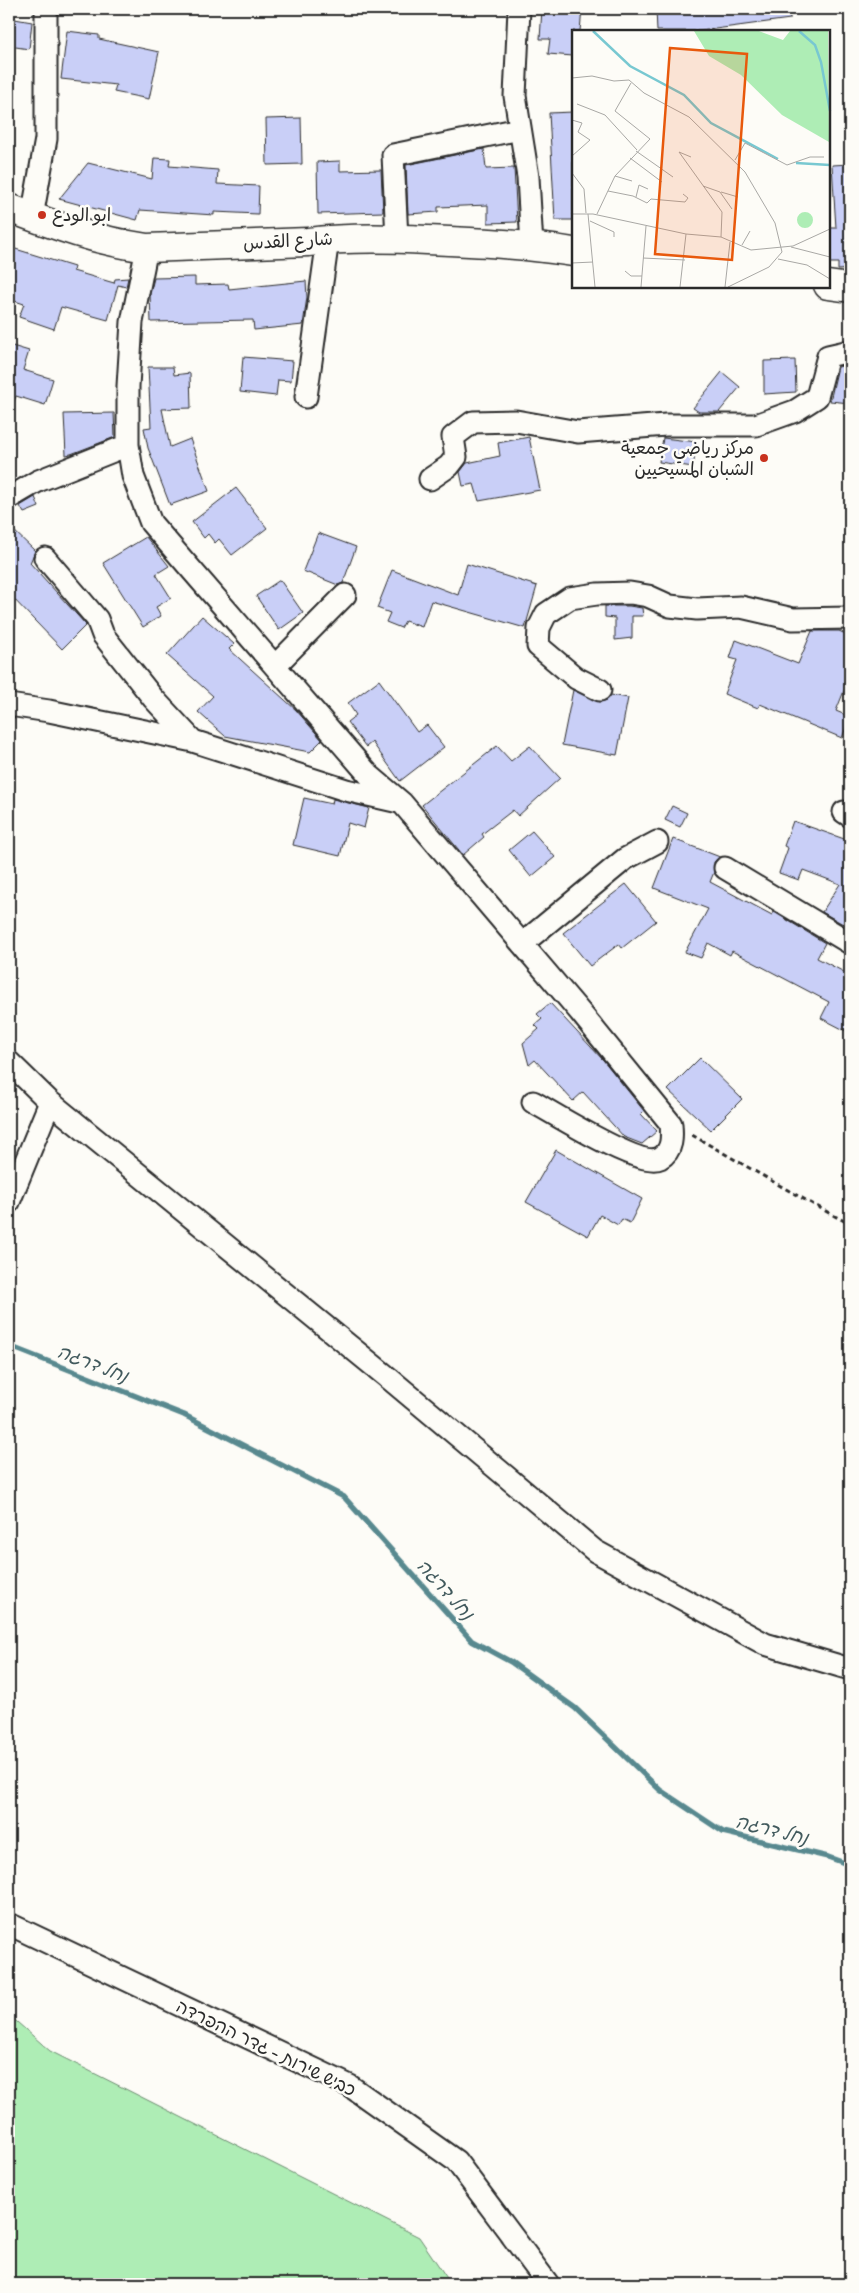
<svg xmlns="http://www.w3.org/2000/svg" width="859" height="2293" viewBox="0 0 859 2293" font-family="'Patrick Hand','Playpen Sans Arabic','Playpen Sans Hebrew',sans-serif">
  <rect width="100%" height="100%" fill="#fdfcf7"/>
  <filter id="ink" filterUnits="userSpaceOnUse"><feTurbulence type="fractalNoise" baseFrequency=".02" numOctaves="2"/><feDisplacementMap in="SourceGraphic" scale="10" xChannelSelector="R" yChannelSelector="G"/><feConvolveMatrix kernelMatrix="1 2 1 2 8 2 1 2 1" color-interpolation-filters="sRGB"/></filter>
  <g filter="url(#ink)">
    <path fill="#aeedb5" stroke="#6c8c70" d="M 9,2015 L 50,2051 L 419,2237 L 451,2284 L 9,2284 Z"/>
    <g fill="none" stroke-linecap="round" stroke-linejoin="round">
      <path stroke="#59898f" stroke-width="5.5" d="M 9,1346 L 184,1415 L 344,1497 L 472,1641 L 511,1662 L 575,1708 L 660,1790 L 723,1832 L 828,1857 L 850,1865"/>
    </g>
    <path fill="#c9cff7" stroke="#2b2b2b" d="M 542,9 L 582,9 L 580,31 L 573,31 L 573,56 L 548,54 L 550,39 L 540,39 Z
      M 656,9 L 790,9 L 790,19 L 700,31 L 657,31 Z
      M 9,18 L 32,22 L 29,49 L 9,46 Z
      M 67,31 L 99,35 L 99,39 L 159,52 L 149,99 L 114,92 L 116,85 L 61,79 Z
      M 573,112 L 573,220 L 555,220 L 549,113 Z
      M 301,118 L 302,164 L 267,165 L 266,119 Z
      M 484,149 L 486,169 L 514,168 L 517,222 L 488,223 L 488,205 L 438,207 L 438,212 L 408,214 L 406,165 Z
      M 154,158 L 170,159 L 169,166 L 218,170 L 217,184 L 259,186 L 258,214 L 214,212 L 214,215 L 140,210 L 137,220 L 59,199 L 88,163 L 152,179 Z
      M 340,161 L 340,171 L 381,170 L 383,212 L 318,214 L 317,162 Z
      M 850,164 L 850,269 L 838,270 L 838,263 L 828,263 L 828,228 L 836,228 L 832,165 Z
      M 9,247 L 74,267 L 73,271 L 114,283 L 115,279 L 128,278 L 126,287 L 118,285 L 108,320 L 61,307 L 54,329 L 19,317 L 24,304 L 9,299 Z
      M 195,277 L 195,285 L 228,284 L 229,289 L 306,281 L 307,297 L 303,325 L 254,330 L 253,320 L 151,322 L 150,294 L 154,278 Z
      M 9,345 L 29,351 L 23,370 L 53,379 L 45,405 L 16,396 L 12,406 L 9,406 Z
      M 243,357 L 293,361 L 291,381 L 278,380 L 276,396 L 240,392 Z
      M 795,360 L 796,392 L 764,394 L 764,361 Z
      M 850,364 L 850,403 L 830,401 L 838,367 Z
      M 148,367 L 173,367 L 174,375 L 190,373 L 191,408 L 162,409 L 170,447 L 190,439 L 209,491 L 170,505 L 148,448 L 144,428 L 151,427 Z
      M 722,372 L 740,387 L 719,412 L 699,412 L 693,408 Z
      M 114,413 L 115,437 L 71,454 L 66,455 L 64,414 Z
      M 529,437 L 540,490 L 479,501 L 474,484 L 463,486 L 460,472 L 467,463 L 500,456 L 498,443 Z
      M 663,438 L 697,442 L 693,467 L 659,462 Z
      M 236,488 L 267,528 L 232,555 L 219,539 L 215,543 L 208,534 L 204,538 L 192,522 Z
      M 35,497 L 39,507 L 24,513 L 20,506 Z
      M 9,526 L 35,551 L 30,563 L 86,625 L 62,649 L 9,594 Z
      M 318,533 L 356,547 L 343,583 L 338,585 L 303,571 Z
      M 146,537 L 169,566 L 156,574 L 171,598 L 156,607 L 161,616 L 143,627 L 103,563 Z
      M 467,564 L 537,586 L 525,628 L 431,601 L 422,627 L 405,621 L 401,628 L 386,622 L 390,613 L 377,608 L 392,570 L 458,595 Z
      M 280,580 L 303,613 L 279,630 L 256,596 Z
      M 605,606 L 629,606 L 642,608 L 643,616 L 632,616 L 632,638 L 615,640 L 615,618 L 605,617 Z
      M 202,616 L 234,644 L 229,649 L 296,710 L 322,740 L 310,752 L 225,736 L 198,712 L 213,696 L 167,655 Z
      M 812,631 L 839,631 L 850,636 L 850,676 L 836,711 L 850,717 L 842,738 L 760,704 L 758,708 L 724,694 L 737,660 L 730,658 L 736,640 L 798,664 Z
      M 379,680 L 417,732 L 427,725 L 444,747 L 400,781 L 372,742 L 366,747 L 347,722 L 356,715 L 348,703 Z
      M 573,690 L 600,702 L 607,700 L 611,695 L 628,698 L 617,755 L 562,745 Z
      M 497,746 L 511,761 L 530,746 L 560,778 L 518,816 L 513,810 L 482,834 L 484,837 L 463,855 L 422,805 Z
      M 304,798 L 332,804 L 333,799 L 369,808 L 364,828 L 348,823 L 340,856 L 293,845 Z
      M 672,806 L 687,813 L 680,827 L 665,820 Z
      M 793,821 L 850,841 L 850,912 L 843,924 L 822,912 L 840,884 L 803,870 L 799,880 L 779,873 L 788,848 L 784,846 Z
      M 532,831 L 555,857 L 531,877 L 509,850 Z
      M 673,839 L 720,857 L 714,862 L 714,872 L 710,882 L 772,915 L 774,912 L 825,943 L 817,958 L 850,975 L 850,1033 L 821,1018 L 829,1002 L 732,951 L 730,955 L 708,943 L 701,958 L 685,952 L 708,909 L 654,888 Z
      M 626,884 L 656,921 L 622,948 L 619,944 L 590,966 L 563,933 Z
      M 550,1003 L 604,1061 L 644,1111 L 641,1114 L 657,1131 L 642,1144 L 624,1137 L 583,1092 L 573,1101 L 535,1060 L 529,1065 L 523,1043 L 539,1029 L 535,1025 L 542,1019 L 537,1014 Z
      M 700,1058 L 742,1099 L 711,1130 L 668,1090 Z
      M 556,1150 L 642,1199 L 630,1223 L 622,1219 L 618,1225 L 600,1215 L 588,1236 L 526,1202 Z"/>
    <g fill="none" stroke-linecap="round" stroke-linejoin="round">
      <defs>
        <path id="minor" d="M 519,9 L 515,96 L 528,177 L 532,246
          M 32,217 L 46,139 L 46,9
          M 397,239 L 393,155 L 520,129
          M 147,248 L 132,322 L 128,386 L 128,445 L 133,476 L 151,523 L 369,775 L 402,803 L 580,1012 L 671,1124 C 672,1136 673,1151 660,1158 C 640,1168 555,1114 533,1102
          M 306,397 L 328,239
          M 430,479 L 449,466 L 456,457 L 453,437 L 473,422 L 516,421 L 578,432 L 666,425 L 756,425 L 795,411 L 817,397 L 828,356 L 850,351
          M 9,498 L 38,481 L 128,445
          M 45,558 L 97,619 L 103,635 L 153,698 L 193,741 L 346,790 L 399,802
          M 276,665 L 345,595
          M 600,690 L 576,678 L 538,646 L 539,628 L 546,614 L 570,598 L 597,594 L 630,593 L 648,596 L 670,606 L 697,609 L 741,607 L 793,619 L 850,618
          M 9,705 L 49,711 L 193,741
          M 844,812 L 850,816
          M 725,868 L 850,943
          M 522,944 L 625,859 L 657,842
          M 9,1062 L 50,1102 L 391,1380 L 595,1551 L 765,1644 L 850,1669
          M 9,1202 L 50,1102
          M 9,1924 L 350,2086 L 456,2161 L 548,2284"/>
        <path id="major" d="M 9,208 C 56,226 97,241 147,248 L 308,242 C 347,237 388,238 427,240 C 476,242 524,244 573,252
          M 828,285 L 850,288"/>
      </defs>
      <use href="#minor" stroke="#2b2b2b" stroke-width="25"/>
      <use href="#major" stroke="#2b2b2b" stroke-width="31"/>
      <path stroke="#2b2b2b" stroke-width="3" stroke-dasharray="5 4" stroke-linecap="butt" d="M 692,1135 C 745,1165 796,1196 850,1224"/>
      <use href="#minor" stroke="#fdfcf7" stroke-width="21"/>
      <use href="#major" stroke="#fdfcf7" stroke-width="28"/>
    </g>
  </g>
  <g fill="#c8321e" stroke="#fdfcf7" stroke-width="2">
    <circle cx="42" cy="215" r="5"/>
    <circle cx="764" cy="458" r="5"/>
  </g>
  <g text-anchor="middle" stroke-width="5" stroke-linejoin="round" paint-order="stroke">
    <g font-size="18" fill="#2b2b2b" stroke="#fdfcf7" text-anchor="start">
      <text x="52" y="221">ابو الودع</text>
      <text x="754" y="454" text-anchor="end">مركز رياضي جمعية<tspan x="754" dy="21">الشبان المسيحيين</tspan></text>
    </g>
    <g font-size="18" fill="#2b2b2b" stroke="#fdfcf7">
      <text transform="translate(288 241) rotate(-3)" y="6">شارع القدس</text>
      <text transform="translate(266 2048) rotate(26)" y="6">כביש שירות - גדר ההפרדה</text>
    </g>
    <g font-size="19" font-style="italic" fill="#425a5d" stroke="#fdfcf7">
      <text transform="translate(93 1363) rotate(21)" y="7">נחל דרגה</text>
      <text transform="translate(446 1589) rotate(48)" y="7">נחל דרגה</text>
      <text transform="translate(772 1829) rotate(14)" y="7">נחל דרגה</text>
    </g>
  </g>
  <g transform="translate(572 30)">
    <rect width="258" height="258" fill="#fdfcf7"/>
    <path d="M 122,1 L 187,1 L 211,10 L 218,1 L 256,1 L 257,112 L 210,85 L 169,45 L 137,26 ZM225 190a8 8 0 1 1 16 0a8 8 0 1 1-16 0Z" fill="#aeedb5"/>
    <path fill="none" stroke="#78c8d1" stroke-width="2.5" d="M 21,1 L 58,36 L 112,65 L 139,93 L 206,129M 227,1 L 243,15 L 249,32 L 258,81M 224,133 L 258,135"/>
    <path fill="none" stroke="#a9a8a5" stroke-width="1" d="M 0,48 L 20,46 L 42,51 L 57,50 L 72,63 L 117,87 L 173,142 L 203,193 L 210,222 L 197,237 L 156,257M 5,74 L 33,85 L 65,120M 0,90 L 10,93 L 6,102 L 18,110 L 0,126M 64,121 L 101,147M 119,127 L 107,122 L 150,182 L 149,207M 58,128 L 90,152M 163,130 L 173,113 L 215,135 L 238,127 L 252,127M 0,143 L 12,159 L 14,183M 43,146 L 60,151M 131,156 L 148,162 L 160,179M 36,161 L 61,166 L 75,173 L 79,169 L 113,172 L 116,168 L 111,164M 149,162 L 166,167M 64,167 L 67,155 L 76,159M 0,184 L 21,184 L 114,204 L 149,207 L 179,220 L 221,216 L 258,199M 16,184 L 23,257M 25,184 L 43,146 L 78,109 L 43,81 L 59,53M 18,191 L 42,202 L 42,207M 170,215 L 178,201M 219,217 L 258,227M 71,228 L 113,230M 206,229 L 235,235 L 258,249M 0,233 L 21,232M 53,241 L 59,246 L 70,246M 69,257 L 74,196M 108,257 L 114,204M 153,257 L 158,212"/>
    <path fill="#e8590c" fill-opacity="0.15" stroke="#e8590c" stroke-width="2.5" d="M 98,18 L 175,24 L 160,230 L 83,224 Z"/>
    <rect width="258" height="258" fill="none" stroke="#2b2b2b" stroke-width="2.5"/>
  </g>
  <rect width="859" height="2293" fill="none" stroke="#fdfcf7" stroke-width="30"/>
  <rect x="15" y="15" width="829" height="2263" fill="none" stroke="#2b2b2b" stroke-width="2" filter="url(#ink)"/>
</svg>
